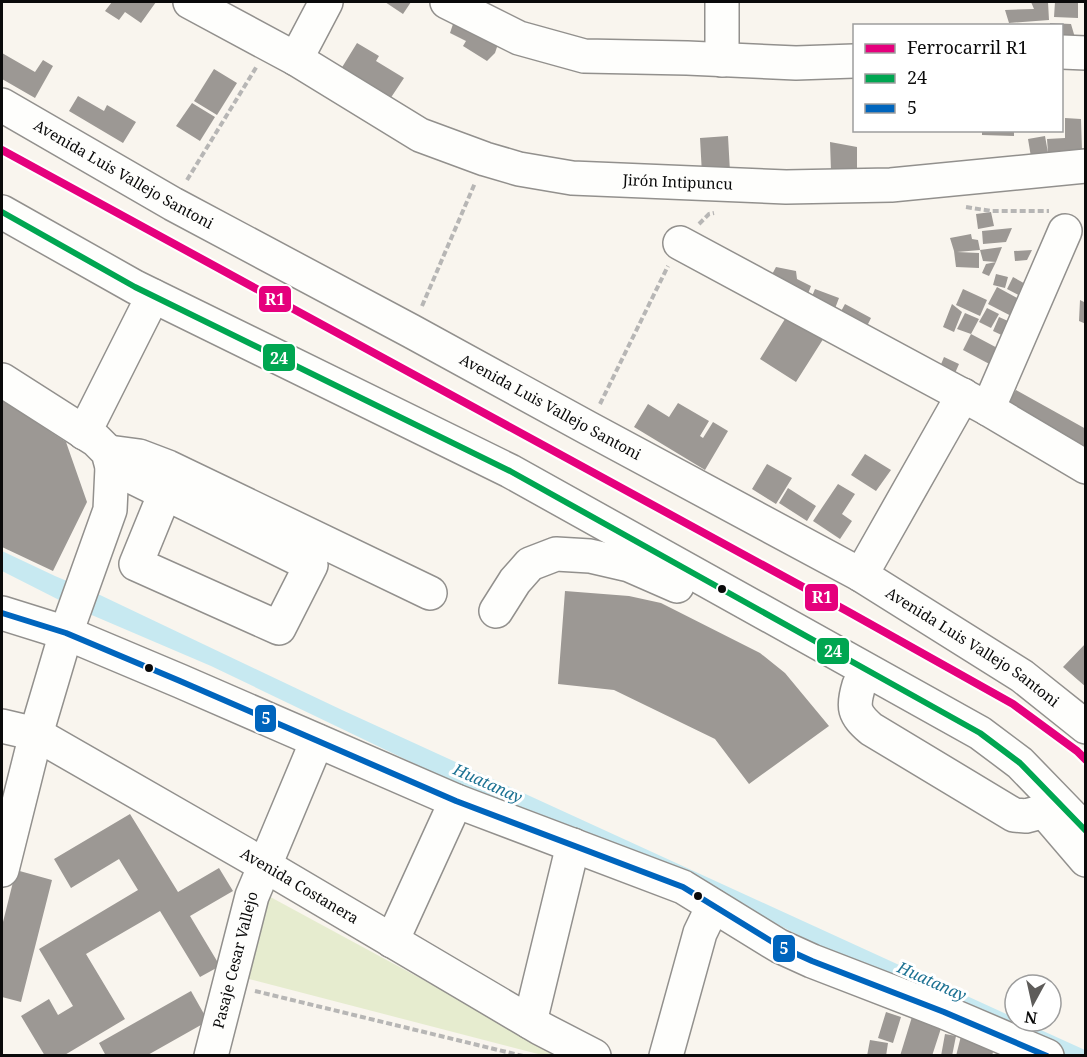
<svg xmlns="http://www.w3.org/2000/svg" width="1087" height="1057" viewBox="0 0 1087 1057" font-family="'Noto Serif',serif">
  <rect width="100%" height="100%" fill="#f9f5ee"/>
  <path fill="#e6eccf" d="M 263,893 L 562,1055 L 542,1055 L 245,978 Z"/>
  <path fill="#c7e9f1" d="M 2,551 L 55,576 L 100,595 L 342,710 L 1015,1018 L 1015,1021 L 1021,1021 L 1085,1050 L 1085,1055 L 1066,1055 L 825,949 L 696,882 L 463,787 L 211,666 L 73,607 L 2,571 Z"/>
  <path fill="#9c9894" d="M 112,2 L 156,2 L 141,23 L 125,12 L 119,20 L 105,11 Z
    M 385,2 L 411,2 L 403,14 Z
    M 1031,2 L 1048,2 L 1049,20 L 1009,23 L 1005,10 L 1034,9 Z
    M 1055,2 L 1078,2 L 1078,18 L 1054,17 Z
    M 455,18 L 499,41 L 495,53 L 487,61 L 463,46 L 466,41 L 450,33 Z
    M 1050,23 L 1071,24 L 1076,41 L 1062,40 L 1062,26 L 1050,26 Z
    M 357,43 L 379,56 L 376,61 L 404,78 L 390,99 L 341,69 Z
    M 2,53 L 35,72 L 43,60 L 53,66 L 35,98 L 2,79 Z
    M 214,69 L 237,83 L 217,115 L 194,101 Z
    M 78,96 L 104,111 L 107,105 L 136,122 L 123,143 L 69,111 Z
    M 192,103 L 215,117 L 200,141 L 176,126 Z
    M 1065,118 L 1081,119 L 1082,151 L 1048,153 L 1047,139 L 1065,138 Z
    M 982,130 L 1014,130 L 1014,136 L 982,135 Z
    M 728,136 L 730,172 L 702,174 L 700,138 Z
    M 1045,136 L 1048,153 L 1031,157 L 1028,139 Z
    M 830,142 L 857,147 L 857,170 L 831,171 Z
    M 991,212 L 994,226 L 978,229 L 976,214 Z
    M 1012,228 L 1006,242 L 983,244 L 982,231 Z
    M 971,234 L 972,239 L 978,240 L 980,250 L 957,252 L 979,253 L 979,268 L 956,267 L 954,251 L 950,238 Z
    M 1002,247 L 996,262 L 983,261 L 980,250 Z
    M 1032,250 L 1027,260 L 1015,261 L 1014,251 Z
    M 996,262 L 989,276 L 982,273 L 986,264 Z
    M 776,267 L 796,271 L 797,279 L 811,286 L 806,299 L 769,280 Z
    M 996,274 L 1008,277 L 1005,288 L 993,285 Z
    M 1013,277 L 1038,291 L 1032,302 L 1007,289 Z
    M 997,287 L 1032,306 L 1023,322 L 988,304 Z
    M 815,289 L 839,298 L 834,311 L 810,301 Z
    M 963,289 L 987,300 L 980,316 L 956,305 Z
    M 1080,300 L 1086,303 L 1086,324 L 1079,321 Z
    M 845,304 L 871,318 L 866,328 L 839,315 Z
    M 952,304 L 962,312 L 954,332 L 943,327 Z
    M 987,308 L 999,314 L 991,328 L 979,322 Z
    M 790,311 L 827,333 L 796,382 L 760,359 Z
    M 965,313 L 979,319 L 971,334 L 957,329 Z
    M 999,317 L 1017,325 L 1010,339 L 993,331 Z
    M 971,334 L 1003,351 L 995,367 L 963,350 Z
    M 944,357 L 959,364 L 952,380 L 937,374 Z
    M 1016,390 L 1086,429 L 1086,453 L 1013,410 L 1009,401 Z
    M 2,400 L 66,442 L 87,502 L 53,571 L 2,547 Z
    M 678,403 L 709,421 L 700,436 L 703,438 L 713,422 L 728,431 L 705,470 L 634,427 L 648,404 L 669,417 Z
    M 865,454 L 891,470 L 876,491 L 851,475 Z
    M 767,464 L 792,478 L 776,504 L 752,489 Z
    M 838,484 L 855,494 L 842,514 L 852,521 L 840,539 L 813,521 Z
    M 788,488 L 816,506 L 807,521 L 779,503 Z
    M 565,591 L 629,596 L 661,603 L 760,653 L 785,673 L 829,726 L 749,784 L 715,739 L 614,690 L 558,684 Z
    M 1086,643 L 1086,687 L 1063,667 Z
    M 130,814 L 178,892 L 219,868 L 233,891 L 190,916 L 220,966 L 200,977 L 160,911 L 86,954 L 125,1019 L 63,1056 L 45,1056 L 21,1016 L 49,999 L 58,1015 L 73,1006 L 39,949 L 138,890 L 119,859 L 71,888 L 54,859 Z
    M 16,870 L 52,880 L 21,1002 L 2,997 L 2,926 Z
    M 191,991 L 208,1021 L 146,1056 L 106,1056 L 99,1043 Z
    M 915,1007 L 945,1016 L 932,1056 L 900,1056 Z
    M 886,1012 L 901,1017 L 893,1043 L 878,1038 Z
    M 962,1032 L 996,1040 L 992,1056 L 956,1056 Z
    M 945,1034 L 956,1036 L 952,1056 L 941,1056 Z
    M 870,1040 L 888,1043 L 886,1056 L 867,1056 Z"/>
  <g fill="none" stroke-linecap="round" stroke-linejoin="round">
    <defs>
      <g id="minor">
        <path id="s1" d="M 190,2 L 296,59 L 420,135 L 485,159 L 519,169 L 572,178 L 786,187 L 891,185 L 1086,166"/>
        <path d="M 447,2 L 519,38 L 584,56 L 687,58 L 796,63 L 854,61"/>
        <path d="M 722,2 L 722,60"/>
        <path d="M 1062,52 L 1086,53"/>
        <path d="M 296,59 L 326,2"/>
        <path id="s2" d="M 2,105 L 173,204 L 411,331 L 588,428 L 861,575 L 1022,676 L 1086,727"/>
        <path d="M 2,212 L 135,287 L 510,471 L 980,733 L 1020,763 L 1086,831"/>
        <path d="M 680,243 L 988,409 L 1086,467"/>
        <path d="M 2,380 L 96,440 L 108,452 L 112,467 L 110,510 L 66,633 L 36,734 L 2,870"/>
        <path d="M 988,409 L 1065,231"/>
        <path d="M 84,433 L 153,296"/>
        <path d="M 109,452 L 139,456 L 168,467 L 430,593"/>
        <path d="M 112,467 L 311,565 L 279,628 L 136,564 L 165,493"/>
        <path d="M 861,575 L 963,395"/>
        <path d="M 496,611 L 515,581 L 530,564 L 556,554 L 590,556 L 629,565 L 677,586"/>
        <path d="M 2,613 L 66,633 L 180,681 L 456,801 L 683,887 L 779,946 L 812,961 L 944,1012 L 1047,1056"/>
        <path d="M 859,685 C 852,708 854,714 871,729 L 1014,815 L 1026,816 L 1045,811"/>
        <path id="s3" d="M 2,726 L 36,734 L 264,865 L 540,1028 L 594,1056"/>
        <path d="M 1050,818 L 1086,860"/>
        <path d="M 392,941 L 456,801"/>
        <path d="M 530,1022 L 573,845"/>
        <path id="s4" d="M 211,1056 L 252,896 L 317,741"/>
        <path d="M 666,1056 L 700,933 L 713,906"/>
      </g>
    </defs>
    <use href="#minor" stroke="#92908d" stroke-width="36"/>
    <path stroke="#b7b6b5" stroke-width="4" stroke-dasharray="6 3" stroke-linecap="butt" d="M 187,180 L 257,66
      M 966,207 L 991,211 L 1049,211
      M 699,224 L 709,214 L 714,213
      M 422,306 L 475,183
      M 600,404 L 668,266
      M 255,991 L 523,1056"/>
    <use href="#minor" stroke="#fefefc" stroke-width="33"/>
    <defs>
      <path id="bus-1" d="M 2,212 L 135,287 L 510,471 L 980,733 L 1020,763 L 1086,831"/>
      <path id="bus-2" d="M 2,613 L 66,633 L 180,681 L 456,801 L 683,887 L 779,946 L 812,961 L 944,1012 L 1047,1056"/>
    </defs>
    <use href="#bus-1" stroke="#fff" stroke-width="10"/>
    <use href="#bus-2" stroke="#fff" stroke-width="10"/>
    <use href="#bus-1" stroke="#00a651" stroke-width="6"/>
    <use href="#bus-2" stroke="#0065bd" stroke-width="6"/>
    <defs>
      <path id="rail-1" d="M 2,150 L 847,611 L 1013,704 L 1077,751 L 1086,760"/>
    </defs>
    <use href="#rail-1" stroke="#fff" stroke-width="12"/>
    <use href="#rail-1" stroke="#e5007d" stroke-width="8"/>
  </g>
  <g fill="#0a0a0a" stroke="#fff" stroke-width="2">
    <circle cx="722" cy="589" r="5"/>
    <circle cx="149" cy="668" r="5"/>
    <circle cx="698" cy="896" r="5"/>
  </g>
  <g text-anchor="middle" stroke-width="6" stroke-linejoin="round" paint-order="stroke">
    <g font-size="15" fill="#0a0a0a" stroke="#fff">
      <text dy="5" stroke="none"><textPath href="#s2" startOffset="140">Avenida Luis Vallejo Santoni</textPath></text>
      <text dy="5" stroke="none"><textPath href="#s1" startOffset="530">Jirón Intipuncu</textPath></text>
      <text dy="5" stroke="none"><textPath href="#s2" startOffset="626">Avenida Luis Vallejo Santoni</textPath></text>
      <text dy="5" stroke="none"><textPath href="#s2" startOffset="1112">Avenida Luis Vallejo Santoni</textPath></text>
      <text dy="5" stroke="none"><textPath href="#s3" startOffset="339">Avenida Costanera</textPath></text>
      <text dy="5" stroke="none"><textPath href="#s4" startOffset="99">Pasaje Cesar Vallejo</textPath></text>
    </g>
    <g font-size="16" font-style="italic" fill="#1d7293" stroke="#fff">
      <text transform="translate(488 783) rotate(24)" y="6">Huatanay</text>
      <text transform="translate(932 981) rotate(24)" y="6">Huatanay</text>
    </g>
  </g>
  <g stroke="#fff" stroke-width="2">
    <rect x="258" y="285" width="34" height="28" rx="6" fill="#e5007d"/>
    <rect x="262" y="343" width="34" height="29" rx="6" fill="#00a651"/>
    <rect x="804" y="583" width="35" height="29" rx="6" fill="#e5007d"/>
    <rect x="816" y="637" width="34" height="28" rx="6" fill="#00a651"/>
    <rect x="254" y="704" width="23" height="29" rx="6" fill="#0065bd"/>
    <rect x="772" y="934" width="24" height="29" rx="6" fill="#0065bd"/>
  </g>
  <g font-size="16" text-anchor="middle" font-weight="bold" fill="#fff">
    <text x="275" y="305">R1</text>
    <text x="279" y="364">24</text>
    <text x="822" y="603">R1</text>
    <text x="833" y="657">24</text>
    <text x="266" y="724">5</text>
    <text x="784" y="954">5</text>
  </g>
  <rect width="1087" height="1057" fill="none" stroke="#0a0a0a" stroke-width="6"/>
  <rect x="853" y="24" width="210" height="108" fill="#ffffff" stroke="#9d9d9d" stroke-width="1.5"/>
  <rect x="865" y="44" width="30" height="9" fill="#e5007d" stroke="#9d9d9d" stroke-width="1.5"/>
  <text x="907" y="54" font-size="18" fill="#0a0a0a">Ferrocarril R1</text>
  <rect x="865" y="74" width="30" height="9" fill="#00a651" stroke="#9d9d9d" stroke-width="1.5"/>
  <text x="907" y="84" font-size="18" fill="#0a0a0a">24</text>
  <rect x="865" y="104" width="30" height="9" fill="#0065bd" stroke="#9d9d9d" stroke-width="1.5"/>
  <text x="907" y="114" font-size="18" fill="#0a0a0a">5</text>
  <g transform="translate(1033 1003) rotate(188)"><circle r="28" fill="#ffffff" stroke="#9d9d9d" stroke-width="1.5"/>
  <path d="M0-4.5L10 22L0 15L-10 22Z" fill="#5e5c5a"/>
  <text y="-9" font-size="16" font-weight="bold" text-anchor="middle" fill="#0a0a0a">N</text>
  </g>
</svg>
